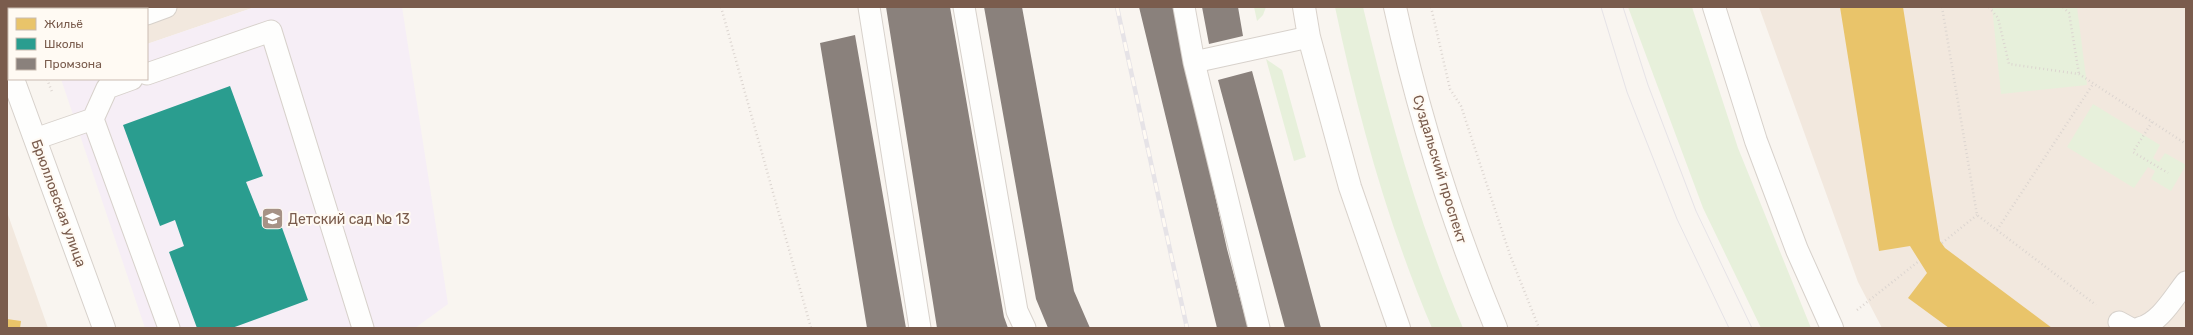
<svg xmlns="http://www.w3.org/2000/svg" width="2193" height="335" viewBox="0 0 2193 335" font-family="Rubik,sans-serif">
  <rect width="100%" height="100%" fill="#f9f5f0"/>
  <path fill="#f2e8de" d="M 34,7 L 255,7 L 147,44 L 147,9 L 35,9 Z
    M 1759,7 L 2186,7 L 2186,328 L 1882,328 L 1858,282 Z
    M 7,212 L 48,328 L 7,328 Z"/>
  <path fill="#f6eef6" d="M 255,7 L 402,7 L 448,304 L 415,328 L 145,328 L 61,79 L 147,79 L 147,44 Z"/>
  <path fill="#e7f0db" d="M 1254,7 L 1266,7 L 1263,15 L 1257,21 Z
    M 1335,7 L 1363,7 C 1389,116 1419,225 1463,328 L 1432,328 C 1388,225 1358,116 1335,7 Z
    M 1628,7 L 1692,7 L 1738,148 L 1811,328 L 1761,328 L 1703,208 Z
    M 1992,7 L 2077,7 L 2087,85 L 2001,94 Z
    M 1266,59 L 1282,70 L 1306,157 L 1294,161 Z
    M 2093,104 L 2160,145 L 2153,158 L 2159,162 L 2165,153 L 2186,165 L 2171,191 L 2151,179 L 2155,171 L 2148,167 L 2134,188 L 2067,147 Z"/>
  <path fill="#e9c46a" d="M 52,7 L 65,7 L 53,9 Z
    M 1840,7 L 1903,7 L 1940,241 L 1945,248 L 2052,328 L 1949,328 L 1908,298 L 1927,273 L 1910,246 L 1879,251 Z
    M 7,319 L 21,321 L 20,328 L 7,328 Z"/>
  <path fill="#2a9d8f" d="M 230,86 L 263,176 L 246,182 L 260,217 L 276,211 L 308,300 L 232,328 L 197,328 L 169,252 L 184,246 L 175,220 L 160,226 L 123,125 Z"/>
  <path fill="#8a817c" d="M 886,7 L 950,7 L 1004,317 L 1008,328 L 937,328 Z
    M 984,7 L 1022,7 L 1074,291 L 1090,328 L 1048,328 L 1036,299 Z
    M 1139,7 L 1173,7 L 1227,249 L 1248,328 L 1217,328 Z
    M 1202,7 L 1238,7 L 1243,36 L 1209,44 Z
    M 855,35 L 906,328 L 867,328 L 820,43 Z
    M 1252,71 L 1321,328 L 1285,328 L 1218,80 Z"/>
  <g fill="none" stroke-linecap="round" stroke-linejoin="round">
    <defs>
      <path id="lane" d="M 869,7 L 920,328
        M 964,7 L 1017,311 L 1025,328
        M 1184,7 L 1194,62 L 1259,328
        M 147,14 L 166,7
        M 1194,62 L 1309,37
        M 8,64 L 9,64
        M 147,74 L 271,31 L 363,328
        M 93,119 L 169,328
        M 35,139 L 93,119 L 107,88 L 132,79
        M 2119,322 L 2130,328
        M 2139,328 C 2160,323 2174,297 2186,282"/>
      <path id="street" d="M 1714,7 L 1756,141 L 1797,250 L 1832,328
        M 13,79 L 104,328"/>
      <path id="secondary" d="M 1304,7 L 1309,37 L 1350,187 L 1399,328
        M 1395,7 C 1419,117 1453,224 1496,328"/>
    </defs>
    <use href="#lane" stroke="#d7d1cb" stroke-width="23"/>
    <use href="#street" stroke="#d7d1cb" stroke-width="24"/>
    <use href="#secondary" stroke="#d9d2cb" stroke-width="24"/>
    <path stroke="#dcd5d0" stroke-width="2.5" stroke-dasharray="1 3" stroke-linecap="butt" d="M 22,7 L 23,9
      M 721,7 L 811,328
      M 1431,7 L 1450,89 L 1461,106 L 1510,255 L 1539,328
      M 1942,7 L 1977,215 L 2096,305
      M 1989,7 L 1998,18 L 2009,64 L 2079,74 L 2186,144
      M 2063,7 L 2069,13 L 2079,74
      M 94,9 L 100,7
      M 47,79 L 52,92
      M 2152,122 L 2133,152 L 2168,173
      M 1997,230 L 2093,84
      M 1942,243 L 1977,215
      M 1857,310 L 1919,261"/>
    <use href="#lane" stroke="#fefefd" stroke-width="21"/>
    <use href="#street" stroke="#fefefd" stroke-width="22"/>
    <use href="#secondary" stroke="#fefefd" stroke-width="22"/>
    <path stroke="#e6e3e7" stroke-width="1" d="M 1601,7 L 1627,92 L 1677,219 L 1729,328
      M 1623,7 L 1648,85 L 1696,211 L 1752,328"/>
    <defs>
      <path id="rail" d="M 1117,7 L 1187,328"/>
    </defs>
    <use href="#rail" stroke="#e6e3e7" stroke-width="4.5"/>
    <use href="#rail" stroke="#fffaf3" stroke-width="3" stroke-dasharray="9" stroke-linecap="butt"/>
  </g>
  <defs>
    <symbol id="school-square" viewBox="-11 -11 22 22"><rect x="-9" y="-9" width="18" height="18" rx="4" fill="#a69286" stroke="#fffaf3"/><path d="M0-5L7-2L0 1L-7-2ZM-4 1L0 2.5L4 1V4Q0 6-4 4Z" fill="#fff"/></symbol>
  </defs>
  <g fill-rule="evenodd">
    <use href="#school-square" x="260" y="206" width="25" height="25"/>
  </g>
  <g text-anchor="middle" stroke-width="4" stroke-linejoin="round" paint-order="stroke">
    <g font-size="14" fill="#7a5c4d" stroke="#fffaf3">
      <text transform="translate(1440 169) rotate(73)" y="5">Суздальский проспект</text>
      <text transform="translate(59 203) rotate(70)" y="5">Брюлловская улица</text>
    </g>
    <g font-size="14" fill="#7a5c4d" stroke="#fffaf3" text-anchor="start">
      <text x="288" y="224">Детский сад № 13</text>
    </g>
  </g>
  <rect width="2193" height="335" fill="none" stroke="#7a5c4d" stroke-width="16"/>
  <rect x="8" y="8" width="140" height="72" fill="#fffaf3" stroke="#cabbb1"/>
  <rect x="16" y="18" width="20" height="12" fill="#e9c46a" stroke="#cabbb1"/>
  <text x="44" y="28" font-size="12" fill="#7a5c4d">Жильё</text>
  <rect x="16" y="38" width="20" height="12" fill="#2a9d8f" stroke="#cabbb1"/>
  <text x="44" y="48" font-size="12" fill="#7a5c4d">Школы</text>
  <rect x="16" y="58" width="20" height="12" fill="#8a817c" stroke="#cabbb1"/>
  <text x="44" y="68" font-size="12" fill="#7a5c4d">Промзона</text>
</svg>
